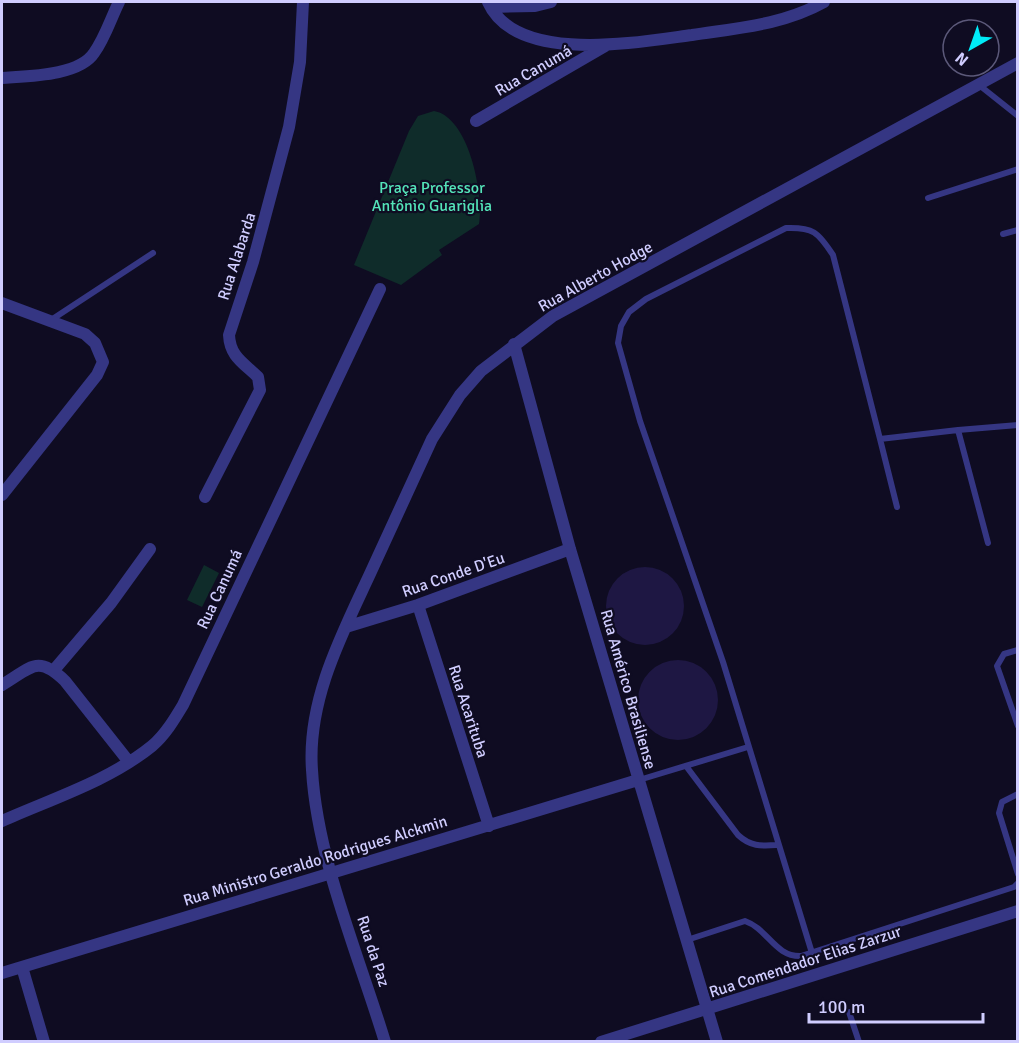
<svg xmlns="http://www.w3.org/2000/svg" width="1019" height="1043" viewBox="0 0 1019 1043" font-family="Signika,sans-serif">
  <rect width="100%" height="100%" fill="#0f0c22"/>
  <path fill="#0f2c2a" d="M 434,111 C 469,117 484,194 479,224 L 439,250 L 442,255 L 401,285 L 354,265 L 409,131 L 418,116 Z
    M 204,565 L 219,573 L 202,607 L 187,600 Z"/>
  <path fill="#1e1743" d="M606 606a39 39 0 1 1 78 0a39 39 0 1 1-78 0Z
    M638 700a40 40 0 1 1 80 0a40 40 0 1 1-80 0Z"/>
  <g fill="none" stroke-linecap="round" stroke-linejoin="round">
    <path stroke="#353683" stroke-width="6" d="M 979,85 L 1018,116
      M 928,198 L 1018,169
      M 1003,234 L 1018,230
      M 51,320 L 153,253
      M 958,430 L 1018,425
      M 897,507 L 880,439 L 958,430 L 988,543
      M 1018,650 L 1004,654 L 997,666 L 1018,726
      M 686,766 L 738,835 C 751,847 761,846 778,845
      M 639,780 L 748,747
      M 1018,794 L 1002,802 L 999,813 L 1018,874
      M 687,940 L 745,921 C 768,929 775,957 801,956 L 1014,887 L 1018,883
      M 812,953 L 723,662 L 640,421 L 618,343 L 621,326 L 629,312 L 646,299 L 786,228 C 813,227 818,232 833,255 L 880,439
      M 849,1012 L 859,1042"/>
    <path stroke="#353683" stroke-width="12" d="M 488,2 C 516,65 639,42 692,35 C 737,28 783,25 824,2
      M 491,7 L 535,6 L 551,2
      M 2,78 C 27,76 79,76 94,53 C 105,38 111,18 119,2
      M 476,121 L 605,46
      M 2,303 L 85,334 L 95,343 L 103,362 L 97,375 L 2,495
      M 514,344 L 570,549 L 717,1042
      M 205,497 L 260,390 L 258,377 C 244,363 230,357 229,335 L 253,262 L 289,127 L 300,62 L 303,2
      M 418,605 L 489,826
      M 346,627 L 418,605 L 570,549
      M 54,670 L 111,603 L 150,549
      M 2,685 C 31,668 37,654 65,681 L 129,762
      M 2,821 C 51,799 109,781 152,746 C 165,735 174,720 183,705 L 380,289
      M 22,967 L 44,1042
      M 2,973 L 638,780
      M 385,1042 C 359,956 317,859 312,770 C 307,701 341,636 369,576 C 390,530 411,485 432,439 L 460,395 L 481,371 L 553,316 L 1018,63
      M 601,1042 L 1018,911"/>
  </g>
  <g text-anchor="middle" stroke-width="4.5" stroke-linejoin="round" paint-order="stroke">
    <g font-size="16" fill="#d0cdff" stroke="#0f0c22">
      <text transform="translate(533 70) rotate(-30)" y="6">Rua Canumá</text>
      <text transform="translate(236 256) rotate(-72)" y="6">Rua Alabarda</text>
      <text transform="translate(595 276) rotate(-29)" y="6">Rua Alberto Hodge</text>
      <text transform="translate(453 574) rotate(-19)" y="6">Rua Conde D'Eu</text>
      <text transform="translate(219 589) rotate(-65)" y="6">Rua Canumá</text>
      <text transform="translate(629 689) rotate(74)" y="6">Rua Américo Brasiliense</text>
      <text transform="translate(469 711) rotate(72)" y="6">Rua Acarituba</text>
      <text transform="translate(315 860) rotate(-17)" y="6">Rua Ministro Geraldo Rodrigues Alckmin</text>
      <text transform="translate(374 951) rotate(72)" y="6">Rua da Paz</text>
      <text transform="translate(805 961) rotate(-18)" y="6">Rua Comendador Elias Zarzur</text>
    </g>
    <g font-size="16" fill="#54e4b9" stroke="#0f0c22">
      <text x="432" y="193">Praça Professor<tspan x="432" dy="18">Antônio Guariglia</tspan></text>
    </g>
  </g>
  <rect width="1019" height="1043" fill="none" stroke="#d0cdff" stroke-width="6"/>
  <g transform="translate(971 48) rotate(220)"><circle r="28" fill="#0f0c22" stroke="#5c597a" stroke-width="1.5"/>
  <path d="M0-4.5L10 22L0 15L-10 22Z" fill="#00ebf8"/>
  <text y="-9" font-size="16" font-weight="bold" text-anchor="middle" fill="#d0cdff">N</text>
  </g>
  <path d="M809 1013v9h174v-9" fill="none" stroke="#d0cdff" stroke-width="3"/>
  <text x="818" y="1013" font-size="18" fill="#d0cdff" stroke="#0f0c22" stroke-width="4.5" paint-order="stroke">100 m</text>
</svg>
